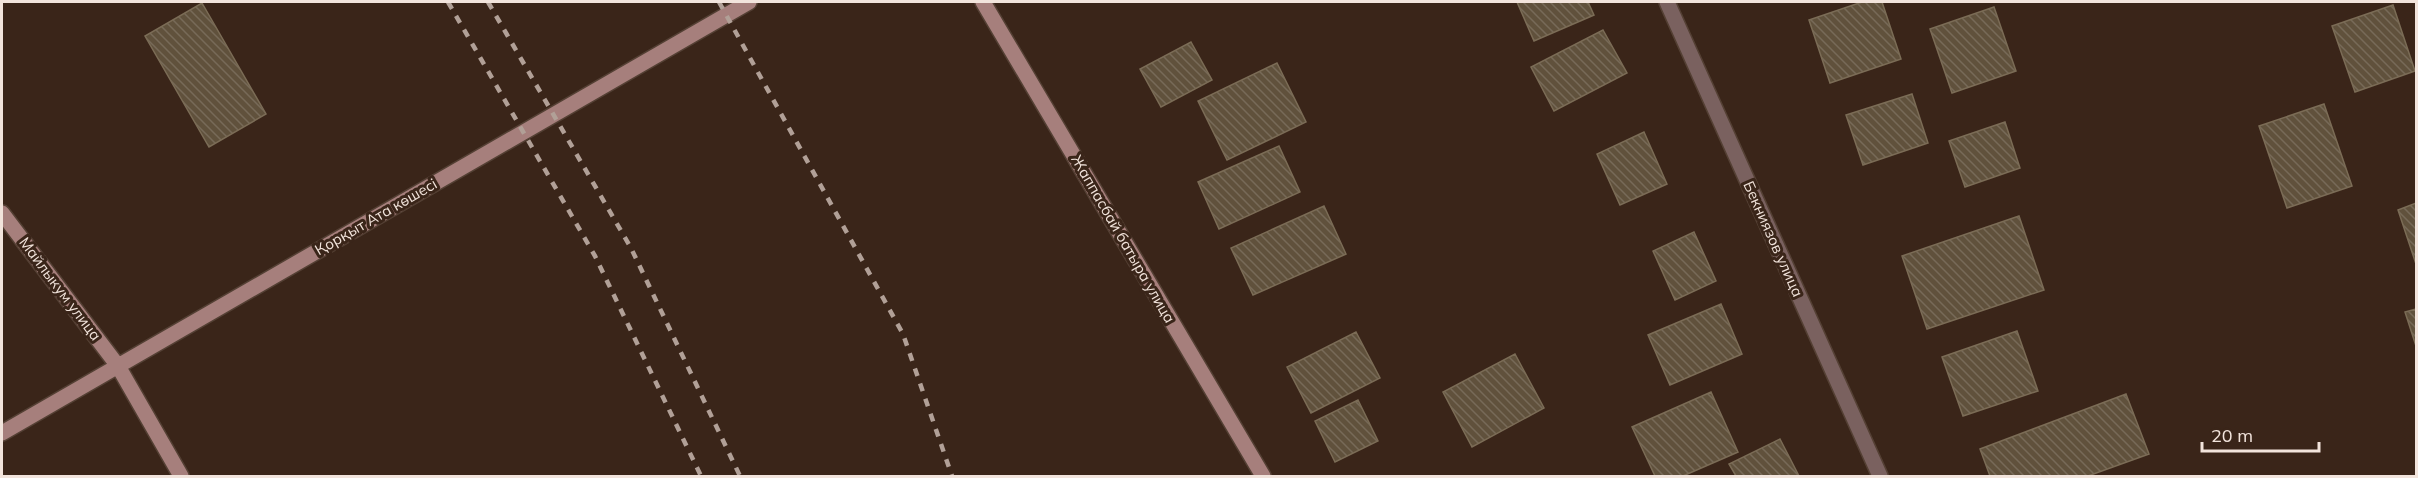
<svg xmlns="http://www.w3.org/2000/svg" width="2418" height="478" viewBox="0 0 2418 478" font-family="Mulish,sans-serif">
  <defs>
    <pattern id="building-back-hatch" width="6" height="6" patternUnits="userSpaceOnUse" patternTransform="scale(1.5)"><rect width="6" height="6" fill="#60513c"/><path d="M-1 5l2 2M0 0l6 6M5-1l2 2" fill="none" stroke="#776a58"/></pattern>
  </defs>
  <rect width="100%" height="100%" fill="#3a2519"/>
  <path fill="url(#building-back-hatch)" stroke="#7b6c56" stroke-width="1.5" d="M 1517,2 L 1588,2 L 1594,15 L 1534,41 Z
    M 1862,2 L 1882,2 L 1901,59 L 1830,83 L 1809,20 Z
    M 202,3 L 266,114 L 209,147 L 145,36 Z
    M 2393,5 L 2415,71 L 2355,92 L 2332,26 Z
    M 1994,7 L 2016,71 L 1952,93 L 1930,29 Z
    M 1603,30 L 1627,73 L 1554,111 L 1531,67 Z
    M 1191,42 L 1212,80 L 1161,107 L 1140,69 Z
    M 1277,63 L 1306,122 L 1227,160 L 1198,101 Z
    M 1912,94 L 1928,143 L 1863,165 L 1846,115 Z
    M 2324,104 L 2352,186 L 2287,208 L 2259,126 Z
    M 2005,122 L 2020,168 L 1965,187 L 1949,141 Z
    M 1644,132 L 1667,184 L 1620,205 L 1597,154 Z
    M 1279,146 L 1300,192 L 1219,229 L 1198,182 Z
    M 2416,203 L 2416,264 L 2398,210 Z
    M 1324,206 L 1346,254 L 1253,295 L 1231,248 Z
    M 2019,216 L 2044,290 L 1927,329 L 1902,256 Z
    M 1694,232 L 1716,281 L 1675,300 L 1653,251 Z
    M 1721,304 L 1742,354 L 1670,385 L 1648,335 Z
    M 2416,309 L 2416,346 L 2405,312 Z
    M 2017,331 L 2038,391 L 1963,416 L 1942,357 Z
    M 1356,332 L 1380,378 L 1311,413 L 1287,367 Z
    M 1515,354 L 1544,408 L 1472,447 L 1443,392 Z
    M 1711,392 L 1738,452 L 1683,476 L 1655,476 L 1632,427 Z
    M 2126,394 L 2149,454 L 2088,476 L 1990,476 L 1980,449 Z
    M 1358,400 L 1378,441 L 1335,462 L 1315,421 Z
    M 1780,439 L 1799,476 L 1736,476 L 1729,464 Z"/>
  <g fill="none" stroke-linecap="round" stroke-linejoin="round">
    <defs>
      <path id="street" d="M 1667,2 L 1880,476"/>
      <path id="secondary" d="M 983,2 L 1263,476
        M 2,213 L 118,366 L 181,476
        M 2,433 L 749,2"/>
    </defs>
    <use href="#street" stroke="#544034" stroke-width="18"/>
    <use href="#secondary" stroke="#544034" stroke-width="18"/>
    <use href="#street" stroke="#7a615f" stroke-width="15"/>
    <use href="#secondary" stroke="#a67f7c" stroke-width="15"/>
    <path stroke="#b1a097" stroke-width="4.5" stroke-dasharray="8 8" stroke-linecap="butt" d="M 448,2 L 595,256 L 701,476
      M 488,2 L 631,248 L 740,476
      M 719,2 L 903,334 L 952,476"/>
  </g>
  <g text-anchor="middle" stroke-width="6" stroke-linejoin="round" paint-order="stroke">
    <g font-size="15" fill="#f2e4dc" stroke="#3a2519">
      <text transform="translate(376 217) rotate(-30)" y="5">Қорқыт Ата көшесі</text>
      <text transform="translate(1123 239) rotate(60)" y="5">Жаппасбай батыра улица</text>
      <text transform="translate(1773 239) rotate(66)" y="5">Бекниязов улица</text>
      <text transform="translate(60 289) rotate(53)" y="5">Майлыкум улица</text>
    </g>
  </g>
  <rect width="2418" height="478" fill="none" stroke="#f2e4dc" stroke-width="6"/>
  <path d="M2202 442v9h117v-9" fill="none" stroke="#f2e4dc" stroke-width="3"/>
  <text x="2211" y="442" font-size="18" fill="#f2e4dc" stroke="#3a2519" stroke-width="4.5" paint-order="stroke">20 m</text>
</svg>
